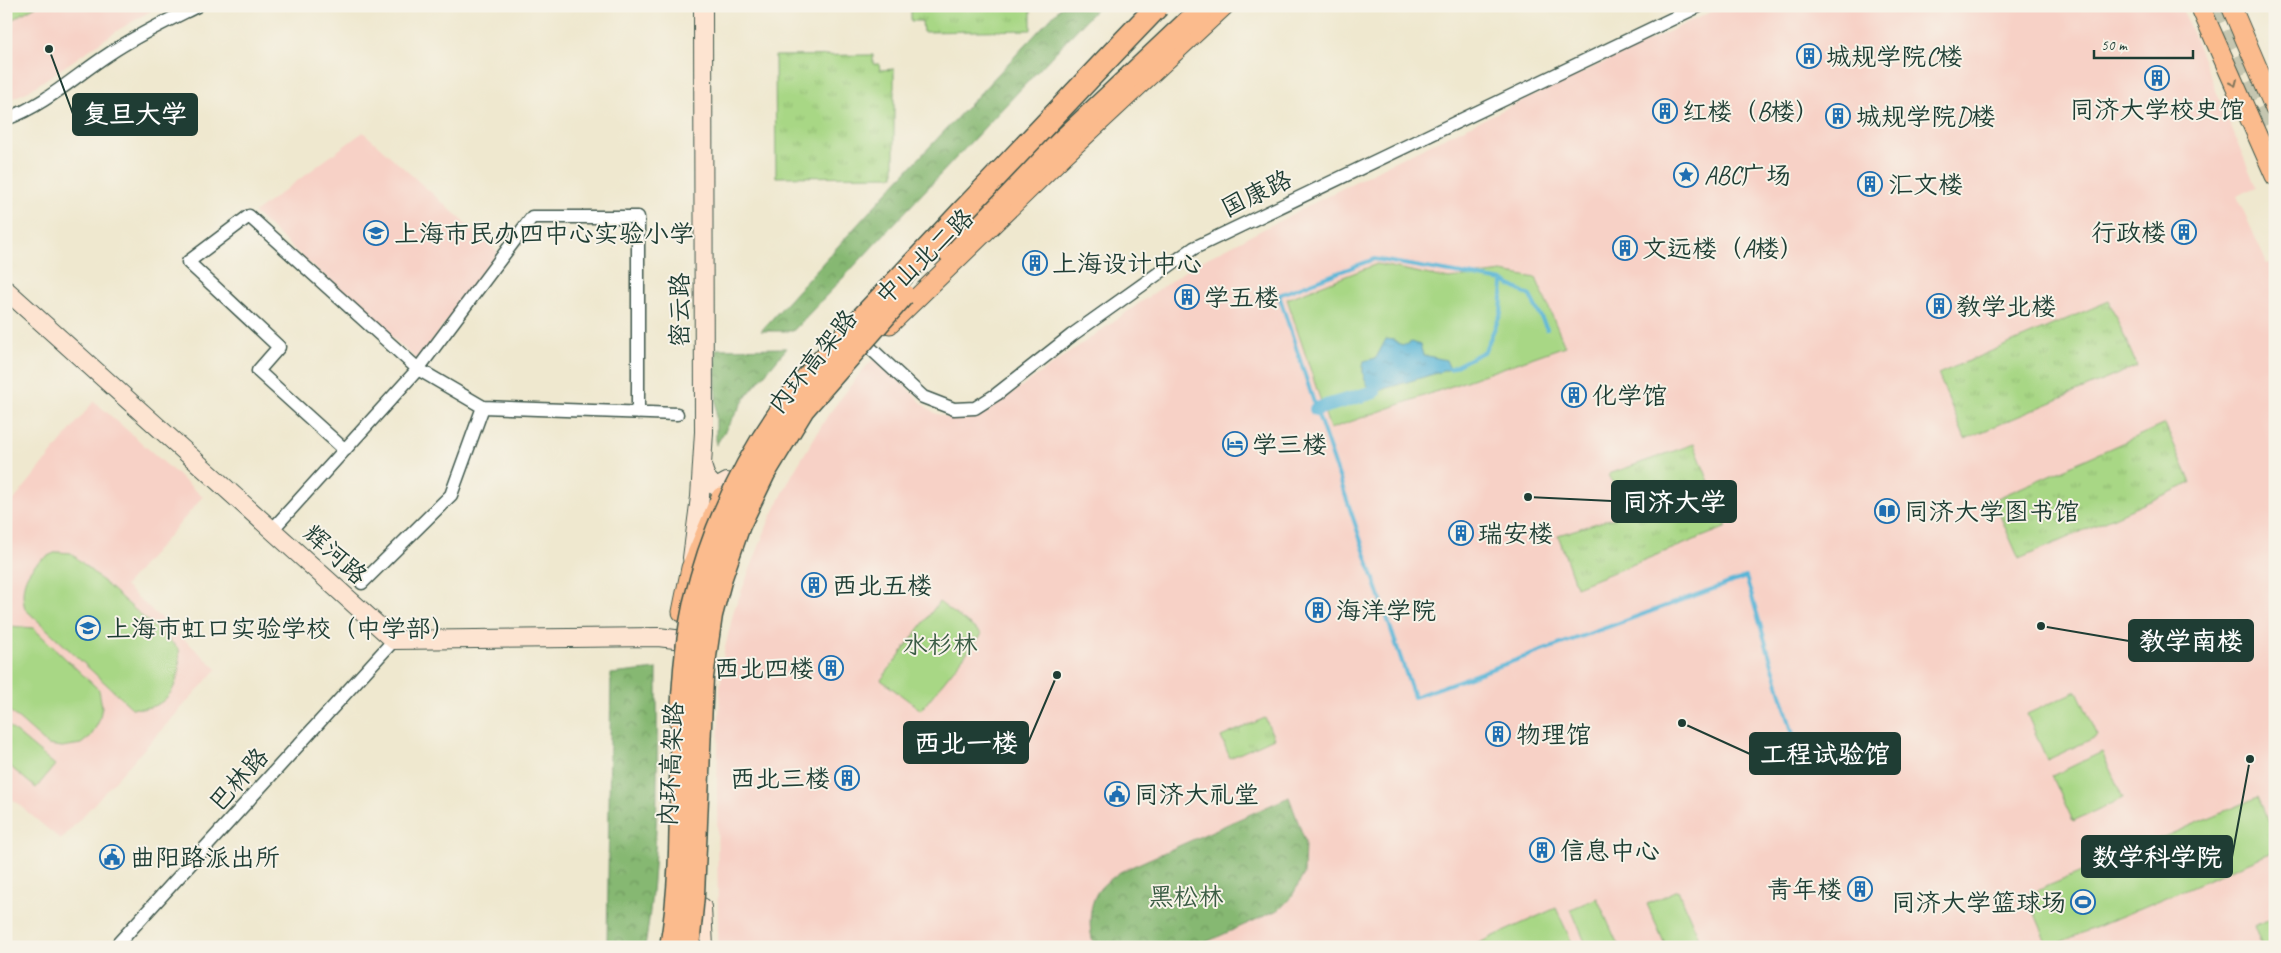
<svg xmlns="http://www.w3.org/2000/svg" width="2281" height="953" viewBox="0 0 2281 953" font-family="Caveat,'LXGW WenKai TC',sans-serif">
  <defs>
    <pattern id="grass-tufts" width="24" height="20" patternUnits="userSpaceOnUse" patternTransform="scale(1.25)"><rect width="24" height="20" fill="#a8d785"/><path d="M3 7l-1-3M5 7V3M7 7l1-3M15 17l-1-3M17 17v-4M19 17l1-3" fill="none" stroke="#90b973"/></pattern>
    <pattern id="forest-crowns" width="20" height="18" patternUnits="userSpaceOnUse" patternTransform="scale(1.25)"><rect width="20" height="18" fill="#86b872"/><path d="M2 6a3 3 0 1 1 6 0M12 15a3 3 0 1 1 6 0" fill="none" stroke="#6d975e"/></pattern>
    <pattern id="water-ripples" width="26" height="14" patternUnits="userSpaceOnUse" patternTransform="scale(1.25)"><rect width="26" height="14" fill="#59b5d7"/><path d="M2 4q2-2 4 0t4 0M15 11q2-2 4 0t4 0" fill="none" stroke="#4994af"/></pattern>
  </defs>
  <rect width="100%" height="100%" fill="#f7f3e8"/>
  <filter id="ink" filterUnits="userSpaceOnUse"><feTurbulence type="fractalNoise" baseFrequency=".02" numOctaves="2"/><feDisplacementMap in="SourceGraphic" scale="10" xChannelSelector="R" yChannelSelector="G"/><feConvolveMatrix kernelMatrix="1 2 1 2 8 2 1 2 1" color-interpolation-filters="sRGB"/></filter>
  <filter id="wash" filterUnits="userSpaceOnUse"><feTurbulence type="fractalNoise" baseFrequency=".0096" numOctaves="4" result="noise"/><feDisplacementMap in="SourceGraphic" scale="20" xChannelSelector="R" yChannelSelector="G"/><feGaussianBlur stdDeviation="1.12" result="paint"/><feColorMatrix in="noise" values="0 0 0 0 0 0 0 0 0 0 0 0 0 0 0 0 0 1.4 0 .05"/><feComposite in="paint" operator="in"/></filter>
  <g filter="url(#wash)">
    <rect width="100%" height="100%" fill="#efe8cf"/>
    <path fill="#f7d1c6" d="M 6,6 L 159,6 L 120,29 L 27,92 L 6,101 Z
      M 1723,6 L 2181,6 L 2256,187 L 2237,196 L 2267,264 L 2275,261 L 2275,947 L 718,947 L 717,783 L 720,688 L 724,652 L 734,610 L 769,521 L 793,473 L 828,415 L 861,372 L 876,357 L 925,406 L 935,413 L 955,420 L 977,418 L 1192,266 L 1397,160 Z
      M 363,132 L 499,253 L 417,360 L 254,213 Z
      M 94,401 L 203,497 L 125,586 L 217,669 L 61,840 L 6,794 L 6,510 Z"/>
    <path fill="url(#grass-tufts)" stroke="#648a5c" d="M 911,6 L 1031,6 L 1031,30 L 923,32 L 922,21 L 911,21 Z
      M 873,55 L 873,64 L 879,64 L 880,70 L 894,69 L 894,176 L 776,177 L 775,56 Z
      M 2109,301 L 2137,366 L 1965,439 L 1938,374 Z
      M 2165,424 L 2191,483 L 2019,559 L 1993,500 Z
      M 1694,444 L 1727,527 L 1576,587 L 1558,535 L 1623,515 L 1609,474 Z
      M 1265,718 L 1274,738 L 1230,758 L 1221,737 Z"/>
    <path fill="url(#forest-crowns)" stroke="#527a53" d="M 1062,6 L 1099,6 L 793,331 L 761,331 L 889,190 Z
      M 787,348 L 748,394 L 716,445 L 716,349 Z
      M 657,669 C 657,762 660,855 645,947 L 607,947 L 611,674 Z
      M 1289,797 L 1305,841 L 1304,874 L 1292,896 L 1280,909 L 1195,947 L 1095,947 C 1088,932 1088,904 1099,890 C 1104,883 1113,878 1120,872 Z"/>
    <path fill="#a8d785" stroke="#648a5c" d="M 6,6 L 36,6 L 6,23 Z
      M 1377,264 L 1449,279 L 1502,272 L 1536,278 L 1565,346 L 1330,429 L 1287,299 Z
      M 57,552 L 71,553 L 179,649 C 182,682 170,712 132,708 L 25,609 C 18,581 30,562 57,552 Z
      M 939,602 L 982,634 L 921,710 L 881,680 Z
      M 10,626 L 33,628 L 99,690 L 102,707 L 99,721 L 91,736 L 81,744 L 62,747 L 48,745 L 6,708 L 6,627 Z
      M 2077,691 L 2098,736 L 2047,760 L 2027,714 Z
      M 6,724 L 55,765 L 36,788 L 6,763 Z
      M 2102,752 L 2123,798 L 2073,821 L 2052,776 Z
      M 2258,797 L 2275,836 L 2275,851 L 2049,947 L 2027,895 Z
      M 1678,890 L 1703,947 L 1666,947 L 1647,904 Z
      M 1597,898 L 1619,947 L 1587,947 L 1571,909 Z
      M 1556,908 L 1574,947 L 1470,947 Z
      M 2275,913 L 2275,947 L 2262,947 L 2254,926 L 2273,917 Z"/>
    <path fill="url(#water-ripples)" stroke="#3c7986" d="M 1386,339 L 1394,340 L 1402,346 L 1412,342 L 1420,345 L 1423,355 L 1446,360 L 1450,369 L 1374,392 C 1364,383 1361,374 1364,361 L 1376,358 Z"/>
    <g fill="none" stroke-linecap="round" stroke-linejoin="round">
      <path stroke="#59b5d7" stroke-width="4" d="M 1547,329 L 1530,296 L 1503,281 L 1374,259 L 1279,295 L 1316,409 L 1414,697 L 1746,577 L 1803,768
        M 1450,369 L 1485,351 L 1501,313 L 1503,281"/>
      <path stroke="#59b5d7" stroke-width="14" d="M 1316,409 L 1374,392"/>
    </g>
  </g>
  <g filter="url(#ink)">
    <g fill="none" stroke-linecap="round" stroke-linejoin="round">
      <path stroke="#c5c6b0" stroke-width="19" stroke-dasharray="19 9" stroke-linecap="butt" d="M 2212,6 L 2275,148"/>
      <defs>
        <path id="street" d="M 6,119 C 45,105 75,76 109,54 C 137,35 167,21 197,6
          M 868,346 L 923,397 L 954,409 L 975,408 L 997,394 L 1072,335 L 1194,248 L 1699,6
          M 345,450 L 258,371 L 279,347 L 188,262 L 249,216 L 418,369 L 532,217 L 638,217 L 638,413
          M 272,530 L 418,369 L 483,407 L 677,414
          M 362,583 L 451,495 L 483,407
          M 115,947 L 394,640"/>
        <path id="secondary" d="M 6,290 L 394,640 L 658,637 L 700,642
          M 702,465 C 705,476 707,483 718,487 L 727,482
          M 692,558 L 700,497 L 704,432 L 703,6
          M 702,907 L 704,947"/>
        <path id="primary" d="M 2200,6 L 2275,176
          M 2231,6 L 2275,109
          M 890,324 L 1064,155 L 1224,6
          M 682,612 L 691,568 L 721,497"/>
        <path id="highway" d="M 947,250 L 1205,6"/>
      </defs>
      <use href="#street" stroke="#3e574b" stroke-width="15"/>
      <use href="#secondary" stroke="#3e574b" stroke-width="20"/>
      <use href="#primary" stroke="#3e574b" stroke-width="21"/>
      <use href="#highway" stroke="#3e574b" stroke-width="25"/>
      <use href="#street" stroke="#fff" stroke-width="12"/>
      <use href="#secondary" stroke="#fde4d1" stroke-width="18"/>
      <use href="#primary" stroke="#fbbb8d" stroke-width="19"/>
      <use href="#highway" stroke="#fbbb8d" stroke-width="22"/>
      <defs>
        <path id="highway-bridge" d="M 671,947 C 691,834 670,716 695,602 C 713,526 748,454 795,392 C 811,372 830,353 847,334 C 885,293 924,253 962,212 C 1028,144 1092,74 1158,6
          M 688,947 L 693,895 L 702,677 L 711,615 L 721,577 L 739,525 L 764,473 L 803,409 L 903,295"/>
      </defs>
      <use href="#highway-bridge" stroke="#3e574b" stroke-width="25" stroke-linecap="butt"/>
      <use href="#highway-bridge" stroke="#fbbb8d" stroke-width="22"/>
    </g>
    <defs><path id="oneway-chevron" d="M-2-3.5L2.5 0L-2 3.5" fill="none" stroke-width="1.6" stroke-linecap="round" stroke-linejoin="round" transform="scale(1.25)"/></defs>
    <use stroke="#82765c" href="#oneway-chevron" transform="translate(2234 83) rotate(66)"/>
  </g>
  <defs>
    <symbol id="building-ring" viewBox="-11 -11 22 22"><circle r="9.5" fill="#f7f3e8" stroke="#1f6fb2" stroke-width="1.5"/><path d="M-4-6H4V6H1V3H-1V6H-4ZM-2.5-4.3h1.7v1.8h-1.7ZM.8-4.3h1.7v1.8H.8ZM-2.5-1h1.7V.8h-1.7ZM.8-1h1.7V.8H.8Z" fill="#1f6fb2"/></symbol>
    <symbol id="sight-ring" viewBox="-11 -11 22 22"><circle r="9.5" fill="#f7f3e8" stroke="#1f6fb2" stroke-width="1.5"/><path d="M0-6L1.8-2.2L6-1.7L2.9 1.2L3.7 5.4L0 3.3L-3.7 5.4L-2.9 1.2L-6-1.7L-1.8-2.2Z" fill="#1f6fb2"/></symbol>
    <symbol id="school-ring" viewBox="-11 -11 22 22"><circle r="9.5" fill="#f7f3e8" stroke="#1f6fb2" stroke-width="1.5"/><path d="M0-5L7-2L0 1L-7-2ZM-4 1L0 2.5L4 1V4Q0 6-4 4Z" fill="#1f6fb2"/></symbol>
    <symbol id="hotel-ring" viewBox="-11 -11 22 22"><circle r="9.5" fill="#f7f3e8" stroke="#1f6fb2" stroke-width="1.5"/><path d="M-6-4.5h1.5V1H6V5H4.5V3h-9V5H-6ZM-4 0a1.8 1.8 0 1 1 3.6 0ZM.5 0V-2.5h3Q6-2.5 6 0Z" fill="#1f6fb2"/></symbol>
    <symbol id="library-ring" viewBox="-11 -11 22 22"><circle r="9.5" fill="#f7f3e8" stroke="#1f6fb2" stroke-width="1.5"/><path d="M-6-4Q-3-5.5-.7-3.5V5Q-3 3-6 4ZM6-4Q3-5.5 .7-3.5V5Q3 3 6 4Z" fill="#1f6fb2"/></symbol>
    <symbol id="civic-ring" viewBox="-11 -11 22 22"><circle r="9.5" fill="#f7f3e8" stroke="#1f6fb2" stroke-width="1.5"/><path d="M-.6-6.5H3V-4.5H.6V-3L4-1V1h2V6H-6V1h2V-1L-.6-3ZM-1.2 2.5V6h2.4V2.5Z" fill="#1f6fb2"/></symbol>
    <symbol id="stadium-ring" viewBox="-11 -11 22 22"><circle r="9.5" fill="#f7f3e8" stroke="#1f6fb2" stroke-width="1.5"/><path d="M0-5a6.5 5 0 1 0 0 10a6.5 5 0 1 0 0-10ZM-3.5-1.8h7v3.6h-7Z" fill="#1f6fb2"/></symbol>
  </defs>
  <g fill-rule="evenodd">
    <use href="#building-ring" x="1795" y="42" width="28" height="28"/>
    <use href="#building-ring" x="2143" y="64" width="28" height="28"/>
    <use href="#building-ring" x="1651" y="97" width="28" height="28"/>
    <use href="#building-ring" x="1824" y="102" width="28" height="28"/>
    <use href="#sight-ring" x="1672" y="161" width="28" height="28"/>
    <use href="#building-ring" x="1856" y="170" width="28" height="28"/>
    <use href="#building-ring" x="2170" y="218" width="28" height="28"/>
    <use href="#school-ring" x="362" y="219" width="28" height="28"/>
    <use href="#building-ring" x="1611" y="234" width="28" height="28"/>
    <use href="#building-ring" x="1021" y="249" width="28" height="28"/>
    <use href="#building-ring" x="1173" y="283" width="28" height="28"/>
    <use href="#building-ring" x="1925" y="292" width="28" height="28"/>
    <use href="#building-ring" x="1560" y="381" width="28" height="28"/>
    <use href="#hotel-ring" x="1221" y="430" width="28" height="28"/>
    <use href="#library-ring" x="1873" y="497" width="28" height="28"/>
    <use href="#building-ring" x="1447" y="519" width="28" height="28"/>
    <use href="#building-ring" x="800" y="571" width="28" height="28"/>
    <use href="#building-ring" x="1304" y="596" width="28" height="28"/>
    <use href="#school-ring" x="74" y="614" width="28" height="28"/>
    <use href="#building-ring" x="817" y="654" width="28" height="28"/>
    <use href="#building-ring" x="1484" y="720" width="28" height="28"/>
    <use href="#building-ring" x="833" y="764" width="28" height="28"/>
    <use href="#civic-ring" x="1103" y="780" width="28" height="28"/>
    <use href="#building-ring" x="1528" y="836" width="28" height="28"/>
    <use href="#civic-ring" x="98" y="843" width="28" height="28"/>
    <use href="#building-ring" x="1846" y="875" width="28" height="28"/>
    <use href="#stadium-ring" x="2069" y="888" width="28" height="28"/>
  </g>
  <g text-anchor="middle" stroke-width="4" stroke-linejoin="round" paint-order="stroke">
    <g font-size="25" fill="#1f3d34" stroke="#f7f3e8" text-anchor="start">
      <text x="1826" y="65">城规学院C楼</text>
      <text x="2157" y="118" text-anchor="middle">同济大学校史馆</text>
      <text x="1682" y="120">红楼（B楼）</text>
      <text x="1856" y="125">城规学院D楼</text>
      <text x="1704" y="184">ABC广场</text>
      <text x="1888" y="193">汇文楼</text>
      <text x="2166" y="241" text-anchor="end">行政楼</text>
      <text x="394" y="242">上海市民办四中心实验小学</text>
      <text x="1642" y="257">文远楼（A楼）</text>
      <text x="1052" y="272">上海设计中心</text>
      <text x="1204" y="306">学五楼</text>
      <text x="1956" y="315">教学北楼</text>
      <text x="1592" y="404">化学馆</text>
      <text x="1252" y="453">学三楼</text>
      <text x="1904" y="520">同济大学图书馆</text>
      <text x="1478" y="542">瑞安楼</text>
      <text x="832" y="594">西北五楼</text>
      <text x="1336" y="619">海洋学院</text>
      <text x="106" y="637">上海市虹口实验学校（中学部）</text>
      <text x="814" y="677" text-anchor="end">西北四楼</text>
      <text x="1516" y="743">物理馆</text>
      <text x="830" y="787" text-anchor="end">西北三楼</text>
      <text x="1134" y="803">同济大礼堂</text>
      <text x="1560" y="859">信息中心</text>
      <text x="130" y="866">曲阳路派出所</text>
      <text x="1842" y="898" text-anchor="end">青年楼</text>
      <text x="2066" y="911" text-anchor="end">同济大学篮球场</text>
    </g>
    <g font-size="25" fill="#1f3d34" stroke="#f7f3e8">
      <text transform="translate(1256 193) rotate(-26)" y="9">国康路</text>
      <text transform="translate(924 256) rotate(-44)" y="9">中山北二路</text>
      <text transform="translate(679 310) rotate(-90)" y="9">密云路</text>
      <text transform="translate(812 361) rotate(-51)" y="9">内环高架路</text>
      <text transform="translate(336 554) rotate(42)" y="9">辉河路</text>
      <text transform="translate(670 764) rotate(-87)" y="9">内环高架路</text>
      <text transform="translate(238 779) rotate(-48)" y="9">巴林路</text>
    </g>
    <g font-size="25" fill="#3a5c44" stroke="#f7f3e8">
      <text x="940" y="653">水杉林</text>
      <text x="1186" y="905">黑松林</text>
    </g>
  </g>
  <path fill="none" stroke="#1f3d34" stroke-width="2" d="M49 49L73 114M1528 497L1612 501M2041 626L2129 641M1057 675L1028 743M1682 723L1750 754M2250 759L2232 857"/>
  <g fill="#1f3d34" stroke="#f7f3e8" stroke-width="2">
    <circle cx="49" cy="49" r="5"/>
    <circle cx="1528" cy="497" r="5"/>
    <circle cx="2041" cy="626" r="5"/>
    <circle cx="1057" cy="675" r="5"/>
    <circle cx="1682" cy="723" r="5"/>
    <circle cx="2250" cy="759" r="5"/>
  </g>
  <g fill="#1f3d34" stroke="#1f3d34" stroke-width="2">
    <rect x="73" y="94" width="124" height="41" rx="5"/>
    <rect x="1612" y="481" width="124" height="41" rx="5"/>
    <rect x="2129" y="620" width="124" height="41" rx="5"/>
    <rect x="904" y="722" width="124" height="41" rx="5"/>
    <rect x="1750" y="733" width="150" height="41" rx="5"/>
    <rect x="2082" y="836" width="150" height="41" rx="5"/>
  </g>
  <g font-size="26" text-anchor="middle" font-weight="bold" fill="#fff">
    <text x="135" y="123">复旦大学</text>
    <text x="1674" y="511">同济大学</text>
    <text x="2191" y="650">教学南楼</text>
    <text x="966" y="752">西北一楼</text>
    <text x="1825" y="763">工程试验馆</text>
    <text x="2157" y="866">数学科学院</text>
  </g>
  <rect width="2281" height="953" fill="none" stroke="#f7f3e8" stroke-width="25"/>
  <path d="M2094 50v8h99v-8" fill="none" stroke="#1f3d34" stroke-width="2.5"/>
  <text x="2101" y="50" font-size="15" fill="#1f3d34" stroke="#f7f3e8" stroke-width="4" paint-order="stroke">50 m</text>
</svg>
